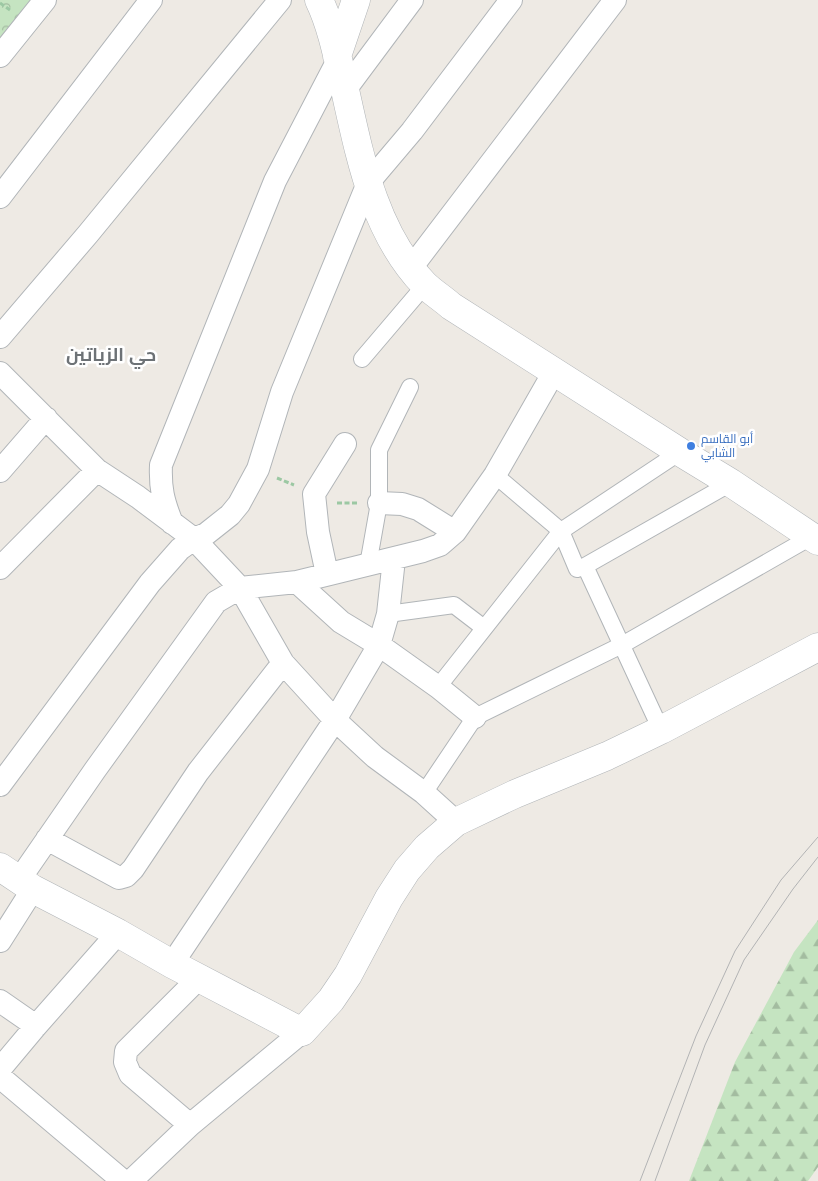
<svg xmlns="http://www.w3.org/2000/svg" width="818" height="1181" viewBox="0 0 818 1181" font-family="Quicksand,Cairo,sans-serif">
  <defs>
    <pattern id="forest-firs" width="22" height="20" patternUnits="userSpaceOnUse" patternTransform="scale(1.25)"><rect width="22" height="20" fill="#c5e4c1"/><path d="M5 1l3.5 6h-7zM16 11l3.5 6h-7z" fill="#a3bca0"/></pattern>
    <pattern id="park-crowns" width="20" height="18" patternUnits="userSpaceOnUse" patternTransform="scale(1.25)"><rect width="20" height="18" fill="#c5e4c1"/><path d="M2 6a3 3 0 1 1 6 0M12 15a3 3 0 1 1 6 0" fill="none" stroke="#a3bca0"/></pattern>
  </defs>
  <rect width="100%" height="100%" fill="#eeeae4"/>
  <path fill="url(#forest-firs)" d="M 818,920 L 818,1167 L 808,1181 L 689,1181 L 735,1062 L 794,952 Z"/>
  <path fill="url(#park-crowns)" d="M 0,0 L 40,0 L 0,49 Z"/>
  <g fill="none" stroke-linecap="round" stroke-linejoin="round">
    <defs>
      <path id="pedestrian" d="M 362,359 L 425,285
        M 495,475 L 561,531 L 577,569 L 585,566 L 661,730
        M 368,565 L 379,503 L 379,450 L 410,387
        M 585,566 L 731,483
        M 388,614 L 454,605 L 484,628
        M 438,687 L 561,531 L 680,452
        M 424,793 L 475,717 L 622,645 L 811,537"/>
      <path id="minor" d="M 0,56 L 45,0
        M 345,90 L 412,0
        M 0,197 L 151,0
        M 411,268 L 615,0
        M 0,337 L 88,234 L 280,0
        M 0,373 L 97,470 L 138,497 L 194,539 L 240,588 L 283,663 L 335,720 L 375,757 L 424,793 L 456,822
        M 0,471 L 46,418
        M 379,503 L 402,504 L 418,509 L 455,532
        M 172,523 C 163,501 160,488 161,465 L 275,181 L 338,60
        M 0,568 L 97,470
        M 327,574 L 318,532 L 314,494 L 345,444
        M 297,582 L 341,622 L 379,645 L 438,687 L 475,717
        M 0,785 L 150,583 L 180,549 L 194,539 L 206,534 L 230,515 L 239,504 L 258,469 L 282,392 L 368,183 L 412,131 L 511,0
        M 47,839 L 119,878 L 126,876 L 133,869 L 198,772 L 283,663
        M 19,880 L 95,770 L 216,602 L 240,588 L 297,582 L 423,551 L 440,545 L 455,532 L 495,475 L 554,372
        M 0,941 L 33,889
        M 172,964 L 335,720 L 379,645 L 388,614 L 394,559
        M 0,1001 L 36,1026
        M 0,1069 L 36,1026 L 118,933
        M 0,1077 L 123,1181
        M 190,1125 L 130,1074 L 125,1062 L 126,1051 L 200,977
        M 131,1181 L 190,1125 L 302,1032"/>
      <path id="tertiary" d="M 319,0 C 331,25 337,54 343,81 C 359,151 372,230 424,284 C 432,292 442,298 451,306 L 680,452 L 731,483 L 818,541
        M 337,56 L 356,0
        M 0,867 L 33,889 L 118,933 L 172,964 L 302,1032 L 331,1000 L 348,975 L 389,898 L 407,870 L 427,847 L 456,822 L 515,794 L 607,756 L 661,730 L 818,647"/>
    </defs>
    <use href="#pedestrian" stroke="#b1b5b8" stroke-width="18"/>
    <use href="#minor" stroke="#b1b5b8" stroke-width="24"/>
    <use href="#tertiary" stroke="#b1b5b8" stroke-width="29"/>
    <path stroke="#9cc8a3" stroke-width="3" stroke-dasharray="5 2.5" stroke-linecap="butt" d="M 0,3 L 10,10
      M 277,478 L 294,485
      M 337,503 L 358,503"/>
    <use href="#pedestrian" stroke="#fff" stroke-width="16"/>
    <use href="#minor" stroke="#fff" stroke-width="22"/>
    <use href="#tertiary" stroke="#fff" stroke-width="28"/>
    <path stroke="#b2b3b4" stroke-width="1" d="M 640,1181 L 696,1036 L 735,951 L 781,880 L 818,837
      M 655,1181 L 705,1045 L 744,960 L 793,889 L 818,857"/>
  </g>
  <circle fill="#3f7fe0" stroke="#fff" stroke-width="2" cx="691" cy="446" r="5"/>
  <g text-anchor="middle" stroke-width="5" stroke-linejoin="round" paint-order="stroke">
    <g font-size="12" fill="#366cbe" stroke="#fff" text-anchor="start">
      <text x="701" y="443">أبو القاسم<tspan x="701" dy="14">الشابي</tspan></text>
    </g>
    <g font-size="18" font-weight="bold" fill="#6d7276" stroke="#fff">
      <text x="111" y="361">حي الزياتين</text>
    </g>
  </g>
</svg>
